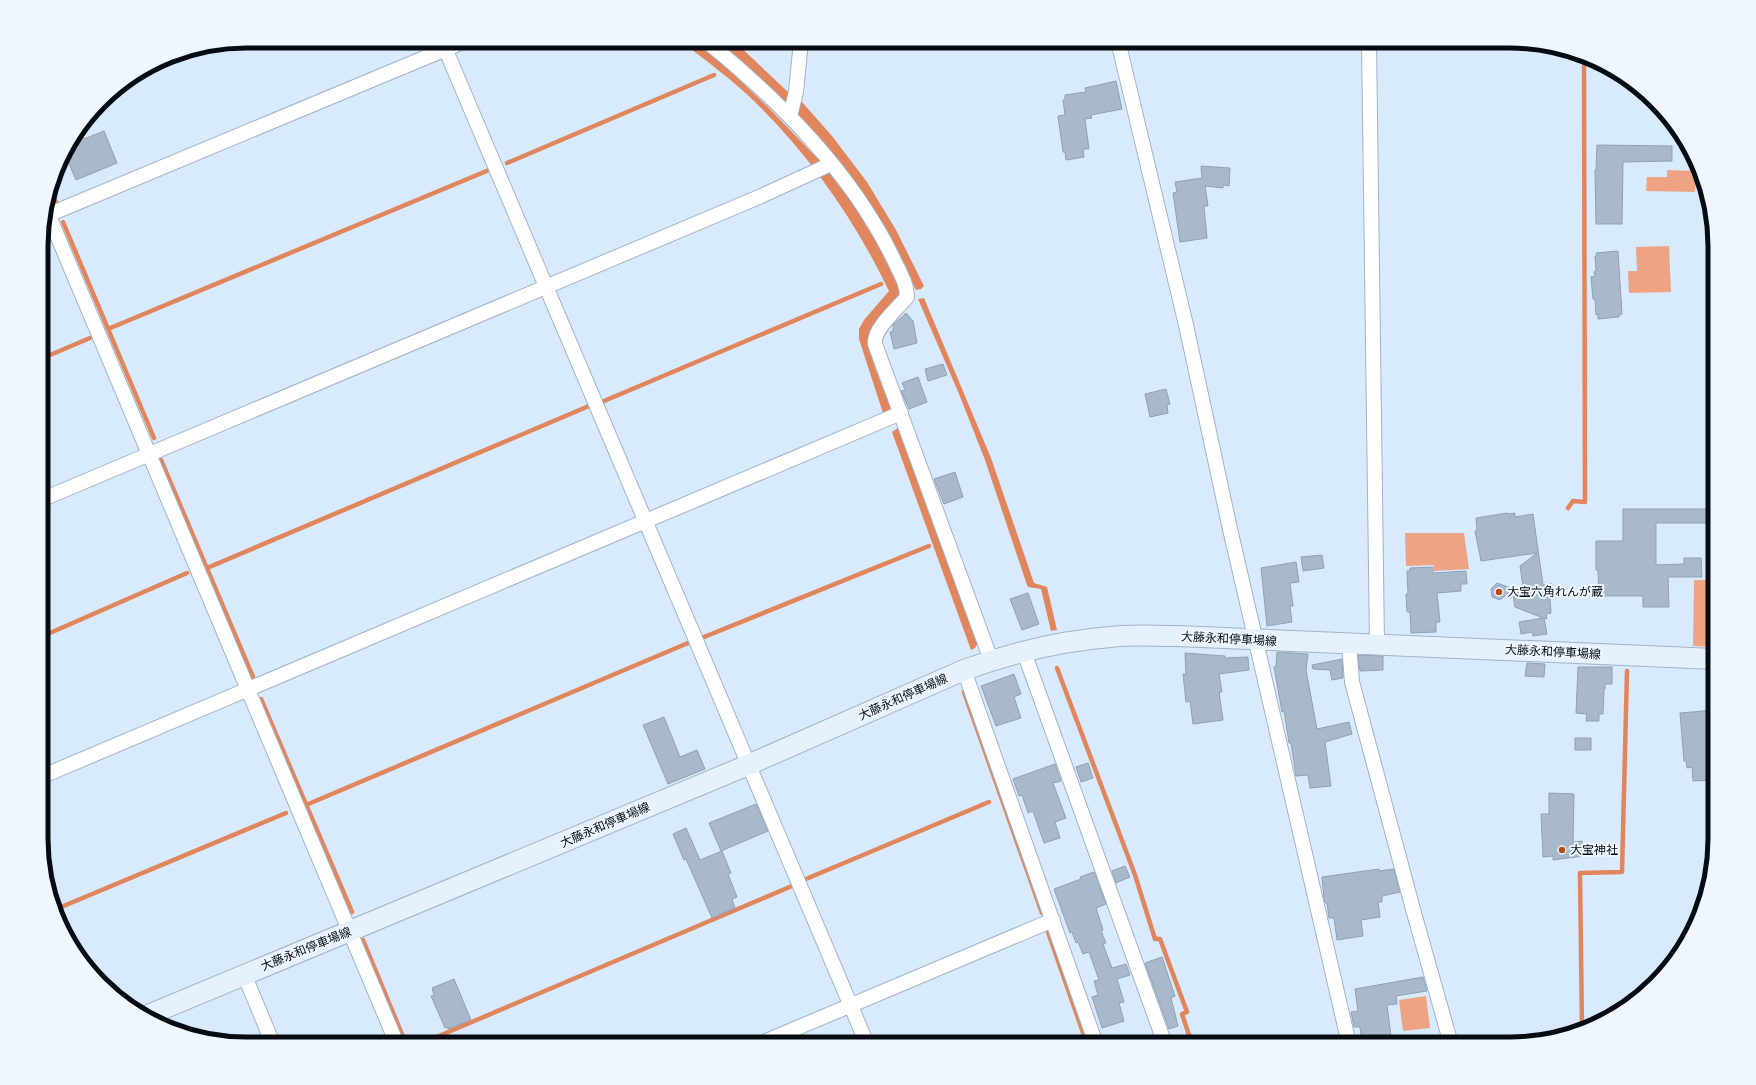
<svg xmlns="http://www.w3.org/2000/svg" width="1756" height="1085" viewBox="0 0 1756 1085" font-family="Cabin,'Noto Sans JP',sans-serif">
  <rect width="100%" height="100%" fill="#d8eafe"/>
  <path fill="#eea383" d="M 1667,170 L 1697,171 L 1695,192 L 1646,191 L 1647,177 L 1667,177 Z
    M 1669,246 L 1671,292 L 1629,293 L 1628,271 L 1637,271 L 1636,247 Z
    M 1405,533 L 1464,533 L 1469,569 L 1434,571 L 1434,565 L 1406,566 Z
    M 1712,559 L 1715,559 L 1715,647 L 1693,646 L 1694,580 L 1711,580 Z
    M 1426,996 L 1430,1028 L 1403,1031 L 1399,1000 Z"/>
  <path fill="#e1855d" d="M 681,41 L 693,41 L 726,67 L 768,107 L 818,159 L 851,201 L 878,245 L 901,292 C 893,305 881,313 873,325 C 860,344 884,388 892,408 L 883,413 L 859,339 L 859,329 L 864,320 L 889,291 C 856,222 811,157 756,103 C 733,80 706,61 681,41 Z
    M 716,41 L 734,41 L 789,93 L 802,102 L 832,136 L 867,182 L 896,230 L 924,286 L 921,289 L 916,290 L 889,236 L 863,194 L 827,148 L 799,116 Z
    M 924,298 L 991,458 L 1034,583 L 1047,587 L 1057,630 L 1051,631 L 1041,589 L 1028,587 L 1026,582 L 985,460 L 959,394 L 918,299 Z
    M 899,427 L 978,643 L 975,648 L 971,650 L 892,432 Z"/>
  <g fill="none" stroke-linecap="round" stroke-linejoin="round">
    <path stroke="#e1855d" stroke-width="4.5" d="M 507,163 L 714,75
      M 51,192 L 57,204
      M 63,222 L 154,438
      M 108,329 L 489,170
      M 43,358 L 90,338
      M 604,401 L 881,284
      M 161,460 L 253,677
      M 1568,508 L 1573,501 L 1585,502 L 1584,56
      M 207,568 L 589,406
      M 43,636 L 187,573
      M 704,637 L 929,546
      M 1057,668 L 1135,875 L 1155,939 L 1160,939 L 1187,1012 L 1182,1014 L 1192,1044
      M 964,692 L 1042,913
      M 261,699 L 352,912
      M 306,805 L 688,643
      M 806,879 L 989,802
      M 54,910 L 286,813
      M 1048,932 L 1087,1044
      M 363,940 L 406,1044
      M 1582,1029 L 1580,873 L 1622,872 L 1627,671
      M 420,1044 L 792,886"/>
  </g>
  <path fill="#a7b9cb" stroke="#90a1b3" d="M 1116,81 L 1122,109 L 1091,115 L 1092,118 L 1085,119 L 1089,149 L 1083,149 L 1084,157 L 1066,160 L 1065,152 L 1063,152 L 1058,116 L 1065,115 L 1063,100 L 1065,100 L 1065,95 L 1086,92 L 1085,88 Z
    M 81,131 L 84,139 L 104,131 L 117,163 L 76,180 L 64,152 Z
    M 1597,145 L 1672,146 L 1672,161 L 1623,162 L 1622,224 L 1596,224 L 1595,170 L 1596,170 Z
    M 1201,166 L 1230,168 L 1229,186 L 1223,185 L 1223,188 L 1205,186 L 1208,206 L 1204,206 L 1207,238 L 1180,242 L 1173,193 L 1177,192 L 1175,182 L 1202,178 Z
    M 1618,251 L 1622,314 L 1619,315 L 1619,317 L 1598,319 L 1598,314 L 1596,315 L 1595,299 L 1593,299 L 1591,277 L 1595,276 L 1594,272 L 1596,271 L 1595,256 L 1597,256 L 1596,253 Z
    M 906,313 L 913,321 L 917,343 L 894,349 L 890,332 L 893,331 L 893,325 Z
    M 943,364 L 947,375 L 928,381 L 925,369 Z
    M 918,377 L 927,402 L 909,409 L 901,391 L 905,390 L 902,383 Z
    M 1166,389 L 1170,404 L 1167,405 L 1168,413 L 1150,417 L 1145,394 Z
    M 955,472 L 963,497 L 944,504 L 934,479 Z
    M 1623,509 L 1714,509 L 1715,523 L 1656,523 L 1656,565 L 1684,564 L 1684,558 L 1701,558 L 1702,577 L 1668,577 L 1669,607 L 1643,607 L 1643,596 L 1599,596 L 1598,570 L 1596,570 L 1596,541 L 1623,541 Z
    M 1508,513 L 1509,514 L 1515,513 L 1515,517 L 1533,514 L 1543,585 L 1552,584 L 1554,597 L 1550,598 L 1551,613 L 1546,614 L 1547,619 L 1544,618 L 1547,634 L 1533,636 L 1532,632 L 1521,634 L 1519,622 L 1543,618 L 1515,607 L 1512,590 L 1500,600 L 1492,597 L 1491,589 L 1497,583 L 1524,593 L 1520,566 L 1537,553 L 1481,561 L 1475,531 L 1477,530 L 1476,518 Z
    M 1322,555 L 1324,568 L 1303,571 L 1301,557 Z
    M 1296,562 L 1299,582 L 1290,583 L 1293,606 L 1290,606 L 1292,622 L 1267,626 L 1261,568 Z
    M 1433,567 L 1433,573 L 1466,571 L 1467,584 L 1461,584 L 1461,591 L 1437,593 L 1440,622 L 1436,622 L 1436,632 L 1411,633 L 1410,612 L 1407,612 L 1406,594 L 1408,594 L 1407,571 L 1410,571 L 1410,568 Z
    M 1028,593 L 1039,624 L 1022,630 L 1010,599 Z
    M 1277,652 L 1308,654 L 1306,670 L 1317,729 L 1349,722 L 1352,734 L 1325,742 L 1331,786 L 1310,788 L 1308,775 L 1296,776 L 1291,743 L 1289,743 L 1284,711 L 1282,712 L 1274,667 L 1276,666 Z
    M 1185,653 L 1225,656 L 1225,658 L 1248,657 L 1249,670 L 1219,674 L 1222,692 L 1219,692 L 1223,720 L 1193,724 L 1190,701 L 1186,702 L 1183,674 L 1186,674 Z
    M 1358,655 L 1383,656 L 1383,670 L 1360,671 Z
    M 1342,659 L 1343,678 L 1332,680 L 1330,670 L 1313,669 L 1312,665 Z
    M 1527,663 L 1545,664 L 1544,677 L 1525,676 Z
    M 1578,667 L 1612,667 L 1612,684 L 1605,684 L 1605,689 L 1604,689 L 1603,714 L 1599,714 L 1599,721 L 1586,721 L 1587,714 L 1576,713 Z
    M 1014,674 L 1021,694 L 1014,697 L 1021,718 L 996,726 L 981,686 Z
    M 1715,710 L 1715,733 L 1710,733 L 1714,780 L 1693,781 L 1692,767 L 1687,768 L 1686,761 L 1684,761 L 1680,713 Z
    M 664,717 L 680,757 L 697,750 L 705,769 L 668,784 L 643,725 Z
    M 1575,738 L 1591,738 L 1591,750 L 1575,750 Z
    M 1088,763 L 1093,778 L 1081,782 L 1076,767 Z
    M 1055,764 L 1061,781 L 1053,783 L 1066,818 L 1055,822 L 1060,838 L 1044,843 L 1033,811 L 1028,813 L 1022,795 L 1019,796 L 1013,779 Z
    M 1549,793 L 1574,794 L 1573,842 L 1582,841 L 1583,856 L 1553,860 L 1553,856 L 1543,857 L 1541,814 L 1549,814 Z
    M 756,804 L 768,831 L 721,851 L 709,823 Z
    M 686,828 L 700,860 L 722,851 L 731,873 L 728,874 L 737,897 L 732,899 L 735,908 L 712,918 L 686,859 L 684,860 L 673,834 Z
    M 1125,866 L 1130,877 L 1116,883 L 1112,871 Z
    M 1379,869 L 1379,871 L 1394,869 L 1400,892 L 1382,896 L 1382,902 L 1378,902 L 1380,917 L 1361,920 L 1363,936 L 1337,940 L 1334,918 L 1329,918 L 1327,903 L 1325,903 L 1324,899 L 1322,877 Z
    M 1094,872 L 1106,904 L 1096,908 L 1103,930 L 1101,931 L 1106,943 L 1103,944 L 1112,968 L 1126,964 L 1130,975 L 1117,979 L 1124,1002 L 1119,1003 L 1124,1021 L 1102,1028 L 1092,997 L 1098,995 L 1094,981 L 1099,980 L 1089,952 L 1083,954 L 1078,942 L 1076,943 L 1072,932 L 1070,933 L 1054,889 L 1081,879 L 1080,877 Z
    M 1162,957 L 1175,996 L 1171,998 L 1178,1026 L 1169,1029 L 1145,963 Z
    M 1423,977 L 1427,991 L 1396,996 L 1397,1004 L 1387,1005 L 1392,1044 L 1362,1044 L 1360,1027 L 1354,1027 L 1351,1012 L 1358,1011 L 1355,989 Z
    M 454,979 L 471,1020 L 448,1029 L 448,1027 L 445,1028 L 431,996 L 434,995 L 432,988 Z"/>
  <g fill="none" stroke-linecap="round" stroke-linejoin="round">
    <defs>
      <path id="minor" d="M 442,41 L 867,1044
        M 706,41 C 780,101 851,172 893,258 C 899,271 907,283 907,297 C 897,309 873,329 875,344 L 991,660
        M 1118,41 L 1186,325 L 1230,529 L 1349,1044
        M 1369,41 L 1377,645
        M 790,116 L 796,92 L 801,41
        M 46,209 L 397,1044
        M 43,217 L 465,41
        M 43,499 L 759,197 L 831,164
        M 1349,644 L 1352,682 L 1414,913 L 1451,1044
        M 1024,652 L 1165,1044
        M 964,670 L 1096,1044
        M 43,776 L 901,413
        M 244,974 L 273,1044
        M 759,1044 L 1053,920"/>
      <path id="secondary" d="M 146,1016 L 748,765 L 964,670 C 1011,653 1060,641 1110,637 C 1132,634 1155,636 1177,636 L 1715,659"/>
    </defs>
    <use href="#minor" stroke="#a2b3c5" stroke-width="16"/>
    <use href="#secondary" stroke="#a2b3c5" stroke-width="22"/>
    <use href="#minor" stroke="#fff" stroke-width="14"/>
    <use href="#secondary" stroke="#e5f1fd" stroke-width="20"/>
  </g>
  <g fill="#b14d19" stroke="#eff6fe" stroke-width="1.5">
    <circle cx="1499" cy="592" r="4"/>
    <circle cx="1562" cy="850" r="4"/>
  </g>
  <g text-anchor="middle" stroke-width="4" stroke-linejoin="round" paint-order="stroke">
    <g font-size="12" fill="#070c12" stroke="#eff6fe" text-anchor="start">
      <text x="1507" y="596">大宝六角れんが蔵</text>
      <text x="1570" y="854">大宝神社</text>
    </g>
    <g font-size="12" fill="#070c12" stroke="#eff6fe">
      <text transform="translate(1229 639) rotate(3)" y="4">大藤永和停車場線</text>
      <text transform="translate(1553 652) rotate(3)" y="4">大藤永和停車場線</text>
      <text transform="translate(903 697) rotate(-24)" y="4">大藤永和停車場線</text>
      <text transform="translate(605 825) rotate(-23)" y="4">大藤永和停車場線</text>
      <text transform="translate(306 949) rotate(-22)" y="4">大藤永和停車場線</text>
    </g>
  </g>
  <path d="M0 0H1756V1085H0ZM246 48H1510A198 198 0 0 1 1708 246V839A198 198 0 0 1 1510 1037H246A198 198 0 0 1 48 839V246A198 198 0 0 1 246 48Z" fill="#eff6fe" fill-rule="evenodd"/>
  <path fill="none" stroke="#070c12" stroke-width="5" d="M246 48H1510A198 198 0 0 1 1708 246V839A198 198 0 0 1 1510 1037H246A198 198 0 0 1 48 839V246A198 198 0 0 1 246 48Z"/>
</svg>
